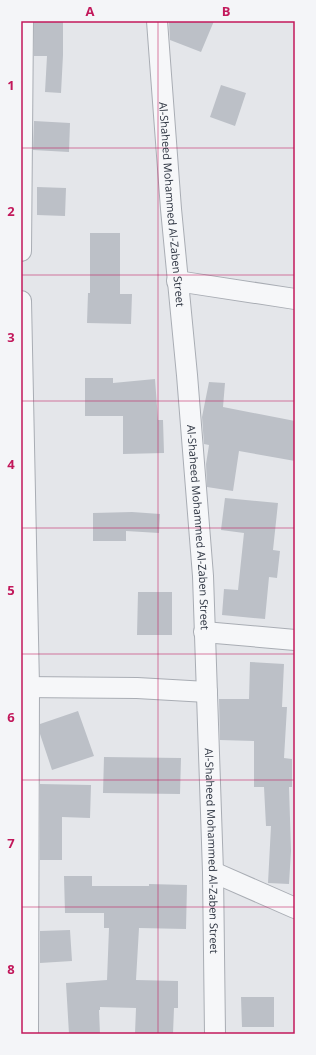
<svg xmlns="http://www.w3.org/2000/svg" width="316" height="1055" viewBox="0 0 316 1055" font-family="'Open Sans',sans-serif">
  <rect width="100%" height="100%" fill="#e4e6ea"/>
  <path fill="#bcc0c7" d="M 34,21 L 63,21 L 63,55 L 61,93 L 45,92 L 47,56 L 34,56 Z
    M 169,21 L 214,21 L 201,52 L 170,40 Z
    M 221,85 L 246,93 L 235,126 L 210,117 Z
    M 34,121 L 70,123 L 69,152 L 33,150 Z
    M 37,187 L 66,188 L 65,216 L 37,215 Z
    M 90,233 L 120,233 L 120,294 L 132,294 L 131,324 L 87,323 L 88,293 L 90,293 Z
    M 85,378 L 113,378 L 113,383 L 155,379 L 158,420 L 163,420 L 164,453 L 123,454 L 123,416 L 85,416 Z
    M 209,382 L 225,383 L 223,407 L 295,421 L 295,461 L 239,451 L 233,491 L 207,487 L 206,464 L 209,445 L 204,444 L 202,417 Z
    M 225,498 L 278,503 L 273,550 L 280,551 L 277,578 L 269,577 L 265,619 L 222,615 L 224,589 L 238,590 L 244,533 L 221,530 Z
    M 132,512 L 160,514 L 159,533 L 126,531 L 126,541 L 93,541 L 93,513 Z
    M 138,592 L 172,592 L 172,635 L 137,635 Z
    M 250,662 L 284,664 L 282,707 L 287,707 L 284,758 L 292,759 L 292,787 L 289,787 L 291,851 L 289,884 L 268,883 L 271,826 L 266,826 L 264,787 L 254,787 L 254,741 L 220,740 L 219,699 L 249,699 Z
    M 78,711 L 94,756 L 52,770 L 40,734 L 40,724 Z
    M 104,757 L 181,758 L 180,794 L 103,793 Z
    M 40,784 L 91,785 L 90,818 L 62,817 L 62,860 L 40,860 Z
    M 64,876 L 92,876 L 92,886 L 149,886 L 149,884 L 187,885 L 186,929 L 139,928 L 136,980 L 178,981 L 178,1008 L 174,1008 L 173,1034 L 135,1034 L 136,1008 L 100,1007 L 100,1010 L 99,1010 L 100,1034 L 69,1034 L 66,983 L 107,980 L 109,928 L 104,928 L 104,913 L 65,913 Z
    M 70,930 L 72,961 L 40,963 L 40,931 Z
    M 241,997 L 274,997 L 274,1027 L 242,1027 Z"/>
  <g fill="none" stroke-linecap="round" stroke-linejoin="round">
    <defs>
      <g id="minor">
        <path id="s1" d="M 157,21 L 171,209 L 187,375 L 203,576 L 213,872 L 215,1034"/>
        <path d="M 21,251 L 23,21"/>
        <path d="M 177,281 L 295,299"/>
        <path d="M 21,301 L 29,686 L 28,1034"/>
        <path d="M 204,632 L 295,640"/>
        <path d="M 21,687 L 137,688 L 207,692"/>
        <path d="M 213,872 L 295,908"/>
      </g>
    </defs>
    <use href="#minor" stroke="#a9adb4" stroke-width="22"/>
    <use href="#minor" stroke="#f6f7f9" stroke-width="20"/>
  </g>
  <path fill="none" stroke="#c2185b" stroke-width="1" stroke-opacity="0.55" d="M 158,21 L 158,1034M 21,148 L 295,148M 21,275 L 295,275M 21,401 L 295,401M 21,528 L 295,528M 21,654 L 295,654M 21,780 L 295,780M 21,907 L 295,907"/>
  <g text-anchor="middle" stroke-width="3" stroke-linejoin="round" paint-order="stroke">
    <g font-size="11" fill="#2d3441" stroke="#f4f5f8">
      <text dy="4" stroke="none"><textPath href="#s1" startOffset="184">Al-Shaheed Mohammed Al-Zaben Street</textPath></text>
      <text dy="4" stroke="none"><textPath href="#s1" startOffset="508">Al-Shaheed Mohammed Al-Zaben Street</textPath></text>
      <text dy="4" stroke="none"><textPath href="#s1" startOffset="832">Al-Shaheed Mohammed Al-Zaben Street</textPath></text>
    </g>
  </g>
  <rect width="316" height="1055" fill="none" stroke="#f4f5f8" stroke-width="44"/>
  <rect x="22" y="22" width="272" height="1011" fill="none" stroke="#c2185b" stroke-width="1.5"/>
  <g font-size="13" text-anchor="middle" font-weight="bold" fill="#c2185b">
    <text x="90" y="16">A</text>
    <text x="226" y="16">B</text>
    <text x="11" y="90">1</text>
    <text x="11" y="216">2</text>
    <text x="11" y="342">3</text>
    <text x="11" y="469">4</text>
    <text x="11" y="595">5</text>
    <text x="11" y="722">6</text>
    <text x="11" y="848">7</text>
    <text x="11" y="974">8</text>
  </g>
</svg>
